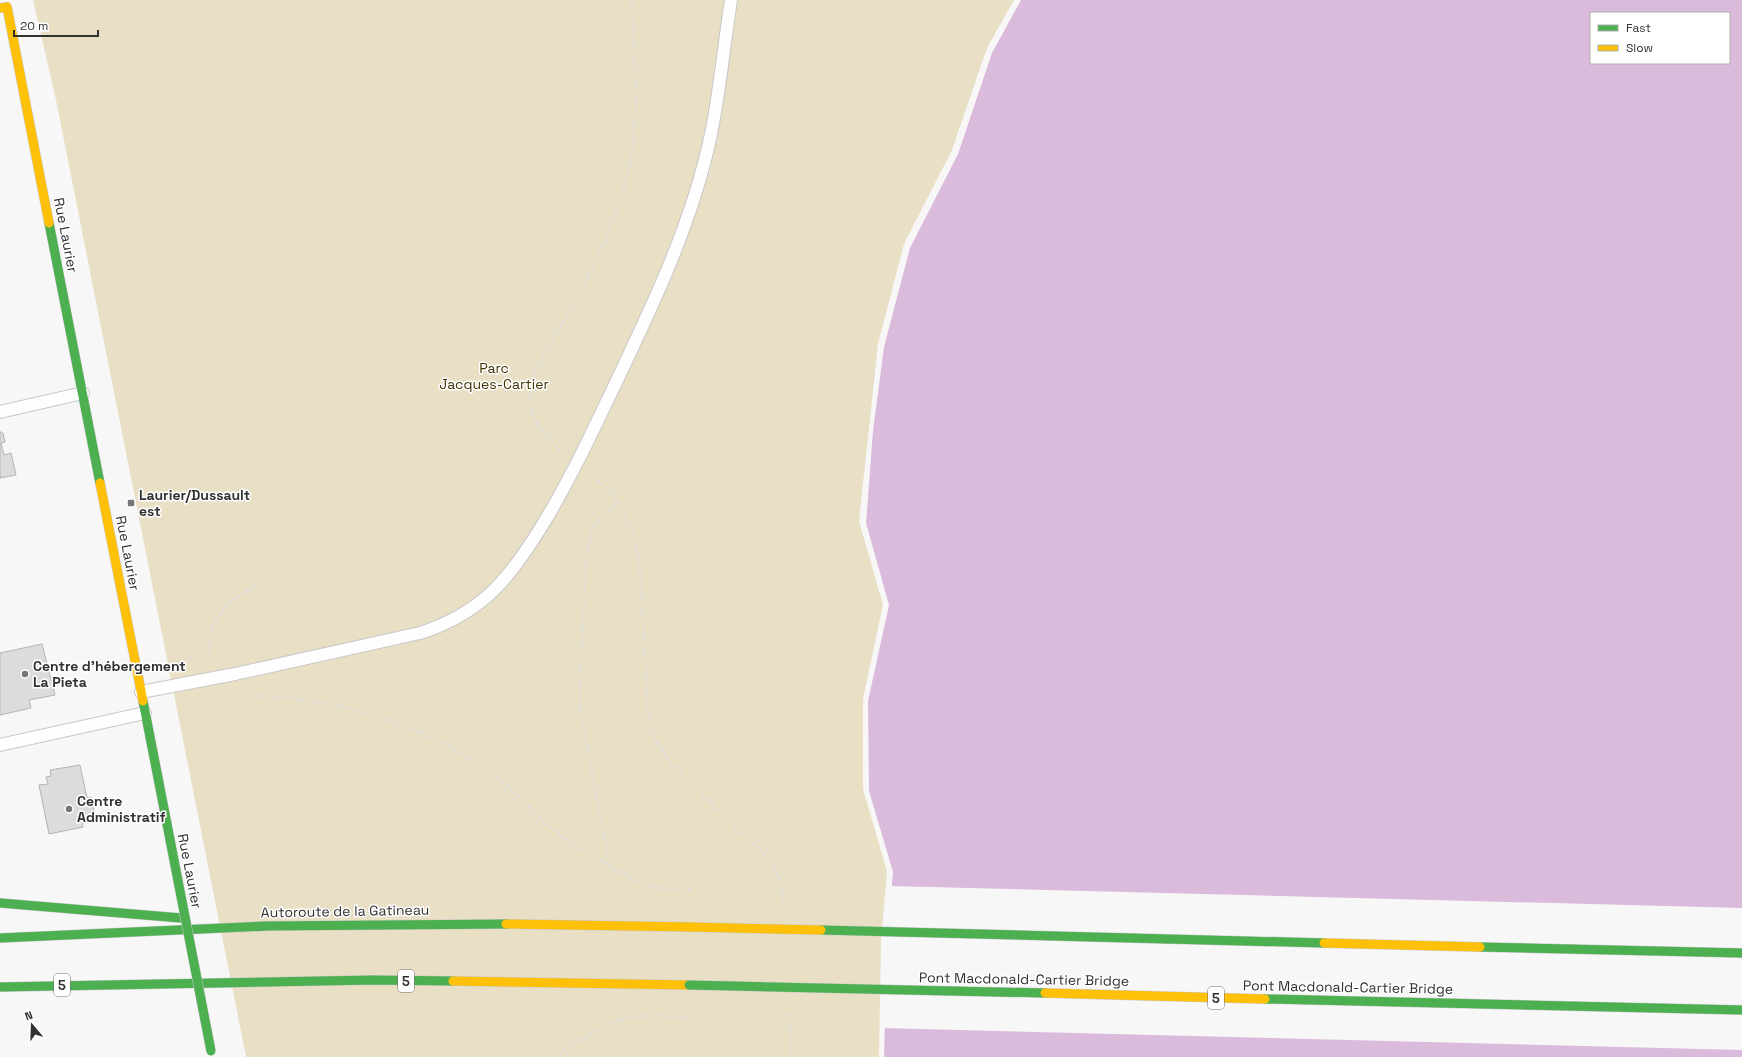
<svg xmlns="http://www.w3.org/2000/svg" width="1742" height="1057" viewBox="0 0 1742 1057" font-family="'Space Grotesk',sans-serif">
  <rect width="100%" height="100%" fill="#f8f7f8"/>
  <path fill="#e8dfc5" d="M 33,0 L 1014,0 L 987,48 L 952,150 L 904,244 L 878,344 L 859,521 L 883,605 L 863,699 L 863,789 L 887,871 L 881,941 L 879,1057 L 246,1057 L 56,100 Z"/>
  <path fill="#dbbbdb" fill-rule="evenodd" d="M 1021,0 L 1742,0 L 1742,1057 L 884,1057 L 887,941 L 893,872 L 869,791 L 868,701 L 889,605 L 866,523 L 873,431 L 884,347 L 910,248 L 958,154 L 992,53 ZM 1591,13 L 1729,13 L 1729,63 L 1591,63 Z"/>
  <path fill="#f8f7f8" d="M 890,886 L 1742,908 L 1742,1050 L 882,1028 Z"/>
  <path fill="#dcdcdc" stroke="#b5b4b5" d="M 0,431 L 0,433 L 3,433 L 5,442 L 1,443 L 4,455 L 11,453 L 16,475 L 0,478 Z
    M 42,644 L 55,695 L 29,700 L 31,708 L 0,715 L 0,653 Z
    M 80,765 L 87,798 L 91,797 L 96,820 L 82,823 L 83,827 L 49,834 L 39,785 L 48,784 L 46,777 L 51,776 L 50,770 Z"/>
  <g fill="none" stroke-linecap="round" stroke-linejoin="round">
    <defs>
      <path id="lane" d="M 0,412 L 83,393
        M 141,692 L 235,674 L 420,633 C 448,624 474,610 495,589 C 514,570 529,547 543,524 C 568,483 588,441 609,397 C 649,313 692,226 711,134 C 720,90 724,45 731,0
        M 0,745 L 145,713"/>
      <path id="fast" d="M 49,223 L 100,483
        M 143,701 L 167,824
        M 0,903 L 181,918
        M 0,938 L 268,926 L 506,924
        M 0,987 L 373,980 L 453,981"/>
      <path id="slow" d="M 0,8 L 7,7 L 49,223
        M 100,483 L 143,701
        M 506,924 L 691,927
        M 453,981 L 689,985"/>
    </defs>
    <use href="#lane" stroke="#c9c8c9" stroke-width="14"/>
    <use href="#fast" stroke="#c9c8c9" stroke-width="10"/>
    <use href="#slow" stroke="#c9c8c9" stroke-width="10"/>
    <path stroke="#dedede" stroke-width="2.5" stroke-dasharray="2 3" stroke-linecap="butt" d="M 560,450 C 543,434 527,416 530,391 C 531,372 544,355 553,339 C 566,317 579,296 590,273 C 609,233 628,189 633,145 C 638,97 634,48 632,0
      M 594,477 L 610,492 L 618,503 L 631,527 L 635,543 L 641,579 L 648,712 L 655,739 L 671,764 L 771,861 L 780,880 L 784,905
      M 208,657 C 209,654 208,647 209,642 C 215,610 232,599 258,584
      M 188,659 L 195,659
      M 242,696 C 264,696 286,697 308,700 C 366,709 432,732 480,765 C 503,779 520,799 539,817 C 564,840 593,857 622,873 C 630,877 638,883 646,886 C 655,889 680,888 691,889
      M 606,864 L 608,856 L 580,708 C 579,675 582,643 584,611 C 586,585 582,554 593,529 C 597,518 609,510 618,503
      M 789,1014 L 792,1057
      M 556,1057 C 573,1042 610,1021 633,1017 C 651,1014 670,1017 689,1017"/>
    <use href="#lane" stroke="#fefefe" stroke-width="12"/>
    <use href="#fast" stroke="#4caf50" stroke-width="9"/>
    <use href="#slow" stroke="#ffc107" stroke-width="9"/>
    <defs>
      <path id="fast-bridge" d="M 167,824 L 211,1051
        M 821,930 L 1324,943
        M 1480,947 L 1742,953
        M 689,985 L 1045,993
        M 1265,999 L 1742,1010"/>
      <path id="slow-bridge" d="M 691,927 L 821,930
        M 1324,943 L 1480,947
        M 1045,993 L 1265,999"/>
    </defs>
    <use href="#fast-bridge" stroke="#c9c8c9" stroke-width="10" stroke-linecap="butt"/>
    <use href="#slow-bridge" stroke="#c9c8c9" stroke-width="10" stroke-linecap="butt"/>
    <use href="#fast-bridge" stroke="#4caf50" stroke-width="9"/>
    <use href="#slow-bridge" stroke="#ffc107" stroke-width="9"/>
  </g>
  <g fill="#777677" stroke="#fff" stroke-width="1.5">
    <rect x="127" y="499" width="8" height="8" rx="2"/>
    <circle cx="25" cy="674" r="4"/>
    <circle cx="69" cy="809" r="4"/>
  </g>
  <g text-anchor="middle" stroke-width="3" stroke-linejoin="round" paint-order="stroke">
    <g fill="#fff" stroke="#706f6f" stroke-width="1">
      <rect x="398" y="970" width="16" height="22" rx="3"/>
      <rect x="54" y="974" width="16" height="22" rx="3"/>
      <rect x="1208" y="987" width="16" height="22" rx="3"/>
    </g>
    <g font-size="13" font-weight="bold" fill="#323131">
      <text x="406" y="986">5</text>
      <text x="62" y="990">5</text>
      <text x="1216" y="1003">5</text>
    </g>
    <g font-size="14" fill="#323131" stroke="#fff">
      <text transform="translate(66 235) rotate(79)" y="5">Rue Laurier</text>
      <text transform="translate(128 553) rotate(79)" y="5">Rue Laurier</text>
      <text transform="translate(190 871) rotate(79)" y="5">Rue Laurier</text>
      <text transform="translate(345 911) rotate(-1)" y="5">Autoroute de la Gatineau</text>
      <text transform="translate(1024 979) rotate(1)" y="5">Pont Macdonald-Cartier Bridge</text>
      <text transform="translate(1348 987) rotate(1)" y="5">Pont Macdonald-Cartier Bridge</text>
    </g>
    <g font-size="14" fill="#403401" stroke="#fff">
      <text x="494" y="373">Parc<tspan x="494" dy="16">Jacques-Cartier</tspan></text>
    </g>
    <g font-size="14" font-weight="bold" fill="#323131" stroke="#fff" text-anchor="start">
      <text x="139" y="500">Laurier/Dussault<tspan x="139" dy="16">est</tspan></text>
      <text x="33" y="671">Centre d'hébergement<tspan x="33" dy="16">La Pieta</tspan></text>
      <text x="77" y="806">Centre<tspan x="77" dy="16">Administratif</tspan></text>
    </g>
  </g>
  <rect x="1590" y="12" width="140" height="52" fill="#ffffff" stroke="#adadad"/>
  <rect x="1598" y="25" width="20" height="6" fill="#4caf50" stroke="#adadad"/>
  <text x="1626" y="32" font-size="12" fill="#323131">Fast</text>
  <rect x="1598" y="45" width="20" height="6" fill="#ffc107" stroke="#adadad"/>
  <text x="1626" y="52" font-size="12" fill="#323131">Slow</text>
  <g transform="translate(32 1025) rotate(341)" stroke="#ffffff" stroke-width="3" paint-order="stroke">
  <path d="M0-3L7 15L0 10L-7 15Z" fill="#323131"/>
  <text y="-6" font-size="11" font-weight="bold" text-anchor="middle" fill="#323131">N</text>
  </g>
  <path d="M14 30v6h84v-6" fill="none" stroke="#323131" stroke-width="2"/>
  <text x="20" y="30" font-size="12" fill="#323131" stroke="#ffffff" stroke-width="3" paint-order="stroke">20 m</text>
</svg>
